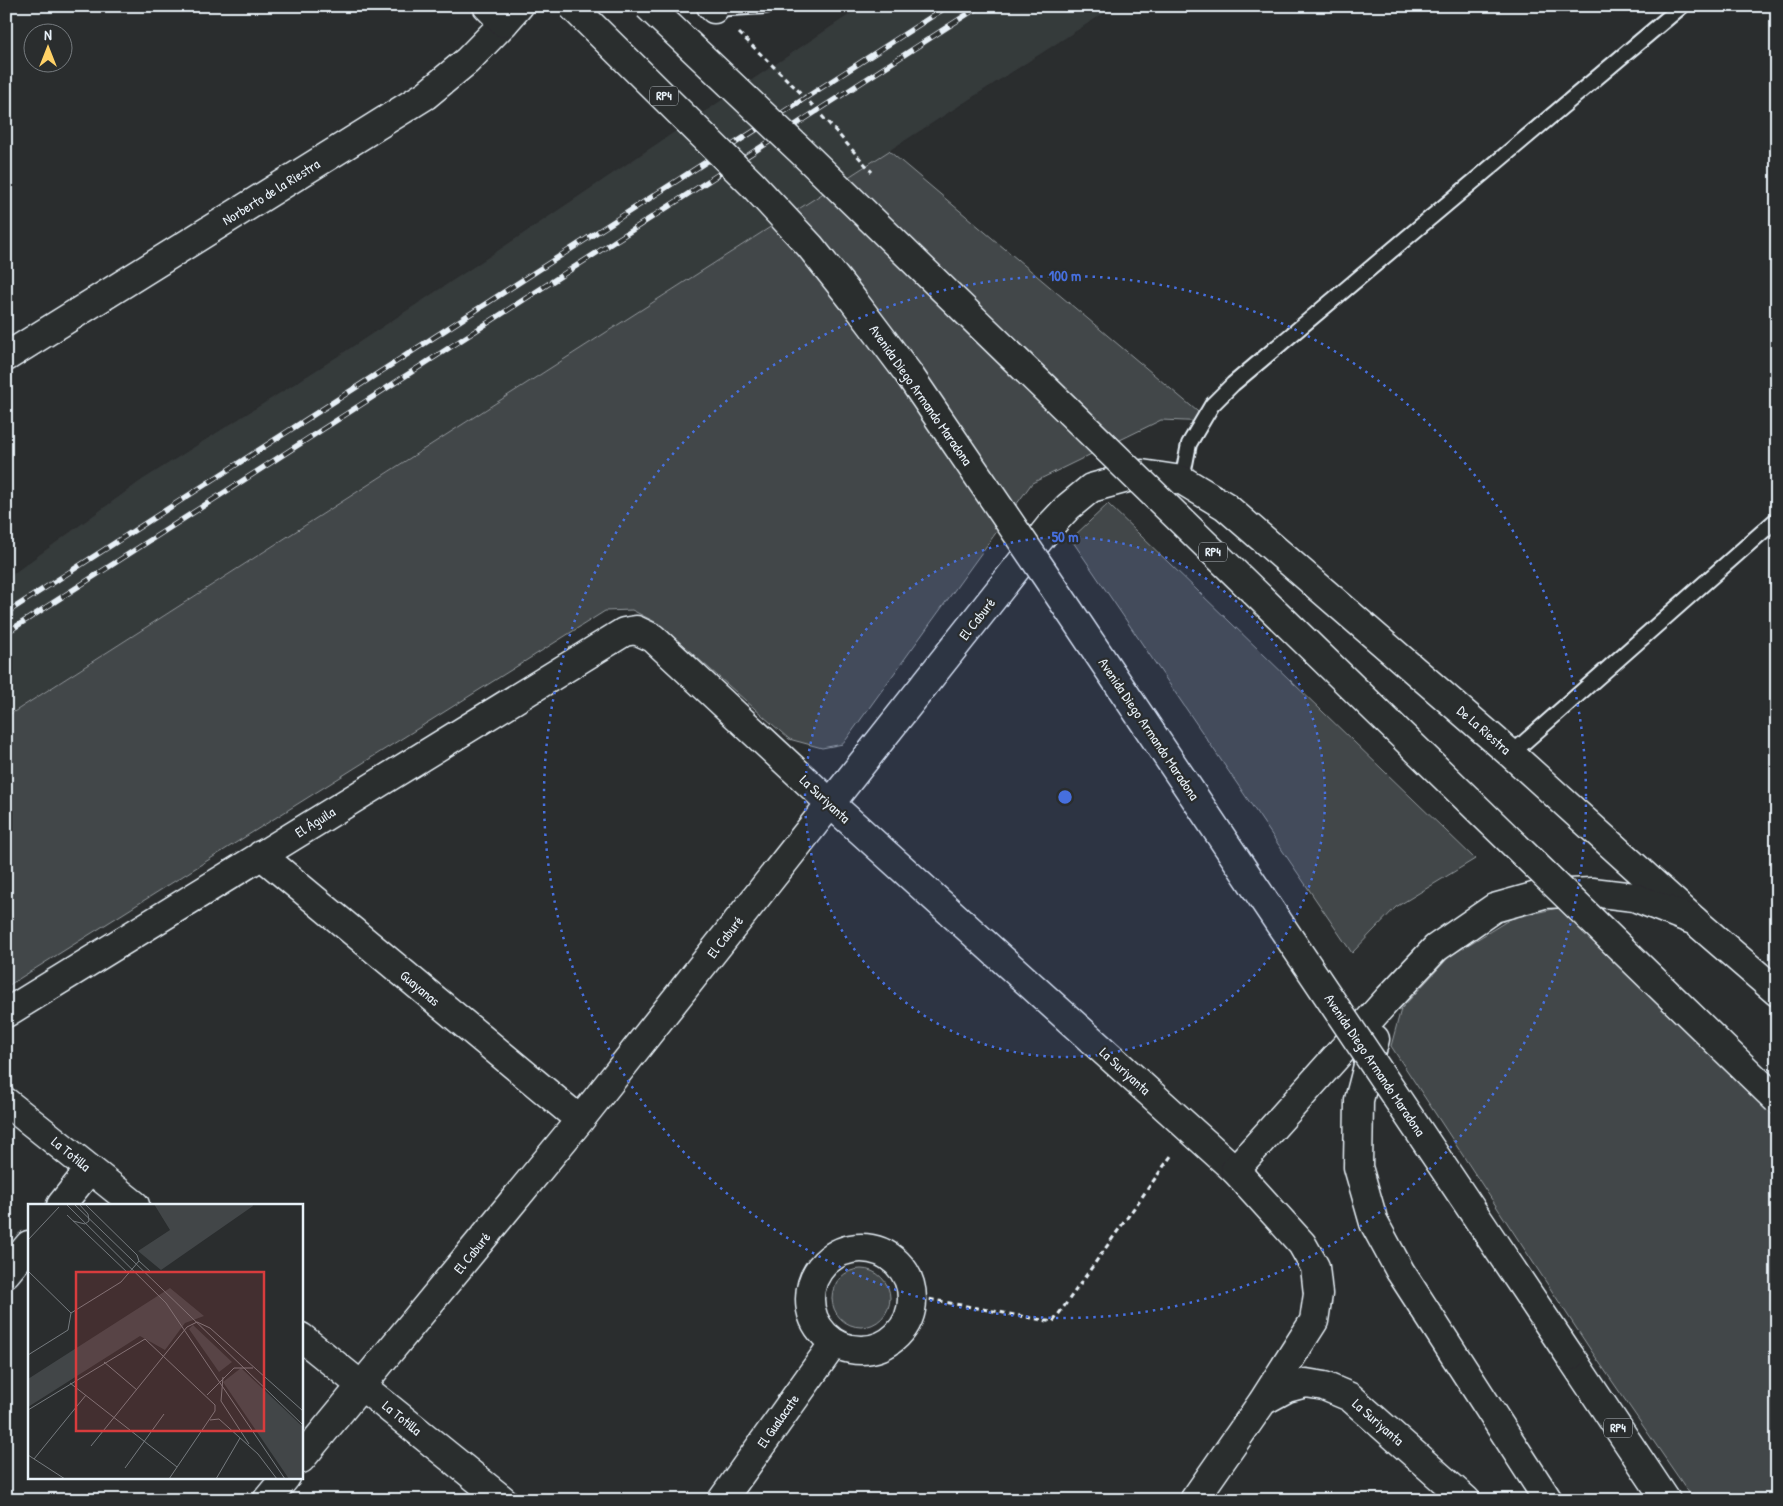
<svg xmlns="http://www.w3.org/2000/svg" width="1783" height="1506" viewBox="0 0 1783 1506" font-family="'Patrick Hand',sans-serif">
  <rect width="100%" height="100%" fill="#2a2d2e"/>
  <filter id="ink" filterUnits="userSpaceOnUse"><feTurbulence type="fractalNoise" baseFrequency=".02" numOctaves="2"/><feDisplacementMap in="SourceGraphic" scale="10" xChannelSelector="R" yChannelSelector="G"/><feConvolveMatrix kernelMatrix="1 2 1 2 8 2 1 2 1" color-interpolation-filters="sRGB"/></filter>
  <g filter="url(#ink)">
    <path fill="#363a3b" d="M 862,6 L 1115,6 L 6,716 L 6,579 L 142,480 L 326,364 L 499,250 Z"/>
    <path fill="#424648" stroke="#959ca0" d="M 889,151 L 1210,422 L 1161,420 L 1032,483 L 843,744 L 822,748 L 789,739 L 659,624 L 632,610 L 605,611 L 6,987 L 6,717 Z
      M 1108,504 L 1475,859 L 1396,907 L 1352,953 L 1071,539 Z
      M 1558,908 L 1777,1119 L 1777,1500 L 1694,1500 L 1590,1349 L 1391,1046 L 1401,1009 L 1450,956 L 1512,918 Z
      M832 1298a29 29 0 1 1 58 0a29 29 0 1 1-58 0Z"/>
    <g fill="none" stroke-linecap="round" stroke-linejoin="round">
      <defs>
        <path id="service" d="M 714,9 L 766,6
          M 1182,480 L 1189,444 L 1212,405 L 1233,384 L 1682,6
          M 1511,754 L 1777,519"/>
        <path id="minor" d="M 711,6 L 714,9
          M 6,357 L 426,95 L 467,61 L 504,23
          M 261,855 L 580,1120
          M 6,1013 L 624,632 L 636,630 L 653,638 L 831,804 L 1235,1170
          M 6,1102 L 135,1205
          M 61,1205 L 90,1169
          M810 1299a51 51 0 1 1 102 0a51 51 0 1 1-102 0Z
          M 6,1273 L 29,1245
          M 301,1337 L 503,1500
          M 301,1459 L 580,1120 L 1050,526 L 1068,507 L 1091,488 L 1142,474 L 1182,480 L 1225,506 L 1511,754 L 1694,920
          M 267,1500 L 286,1477
          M 722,1500 L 834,1343"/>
        <path id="tertiary" d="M 487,6 L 504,23 L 519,6
          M 1375,1039 L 1359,1100 L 1358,1167 L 1374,1223 L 1400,1271 L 1548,1500
          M 1263,1401 L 1287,1388 L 1306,1383 L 1324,1386 L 1350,1397 L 1466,1500
          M 1194,1500 L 1263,1401 L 1314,1321 L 1318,1294 L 1315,1267 L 1302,1244 L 1235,1170 L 1387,1000 L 1436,948 L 1494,908 L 1544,894 L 1592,892 L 1634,897 L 1695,921 L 1777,992"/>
        <path id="primary" d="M 1570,1356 L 1666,1500"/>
      </defs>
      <use href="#service" stroke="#e8f1f8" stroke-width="18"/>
      <use href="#minor" stroke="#e8f1f8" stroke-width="31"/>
      <use href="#tertiary" stroke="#e8f1f8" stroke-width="31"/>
      <use href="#primary" stroke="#e8f1f8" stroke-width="31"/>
      <path stroke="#e8f1f8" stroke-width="3" stroke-dasharray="5 4" stroke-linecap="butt" d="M 739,33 L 806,98 L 872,172
        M 912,1296 L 1053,1322 L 1171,1156"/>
      <use href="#service" stroke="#2a2d2e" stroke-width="14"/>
      <use href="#minor" stroke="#2a2d2e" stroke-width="28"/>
      <use href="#tertiary" stroke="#2a2d2e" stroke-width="28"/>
      <use href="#primary" stroke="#2a2d2e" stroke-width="28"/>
      <defs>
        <path id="rail" d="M 6,613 L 948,6
          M 6,633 L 980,6"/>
      </defs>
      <use href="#rail" stroke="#e8f1f8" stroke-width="5.5"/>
      <use href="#rail" stroke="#2a2d2e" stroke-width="4" stroke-dasharray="11" stroke-linecap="butt"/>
      <defs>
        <path id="primary-bridge" d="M 572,6 L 754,186 L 810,246 L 853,300 L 908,373 L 1046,576 L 1570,1356
          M 648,6 L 801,151 L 1777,1100"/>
      </defs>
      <use href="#primary-bridge" stroke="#e8f1f8" stroke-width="31" stroke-linecap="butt"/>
      <use href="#primary-bridge" stroke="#2a2d2e" stroke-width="28"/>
    </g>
  </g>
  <circle cx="1065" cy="797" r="260" fill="#466fde" fill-opacity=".12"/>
  <g fill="none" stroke="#466fde" stroke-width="2.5" stroke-dasharray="2.5 5">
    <circle cx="1065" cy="797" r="260"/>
    <circle cx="1065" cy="797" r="521"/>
  </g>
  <g text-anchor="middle" stroke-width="4.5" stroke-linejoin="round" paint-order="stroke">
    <g fill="#2a2d2e" stroke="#afb6bb" stroke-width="1">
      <rect x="650" y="86.5" width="28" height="19" rx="4"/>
      <rect x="1199" y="542.5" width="28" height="19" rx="4"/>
      <rect x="1604" y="1418.5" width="28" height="19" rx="4"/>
    </g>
    <g font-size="12" font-weight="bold" fill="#e8f1f8">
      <text x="664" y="100">RP4</text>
      <text x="1213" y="556">RP4</text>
      <text x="1618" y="1432">RP4</text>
    </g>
    <g font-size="14" fill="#e8f1f8" stroke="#2a2d2e">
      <text transform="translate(271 192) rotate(-32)" y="5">Norberto de la Riestra</text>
      <text transform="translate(921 395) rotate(55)" y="5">Avenida Diego Armando Maradona</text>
      <text transform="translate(977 619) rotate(-52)" y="5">El Caburé</text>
      <text transform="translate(1149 729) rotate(56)" y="5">Avenida Diego Armando Maradona</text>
      <text transform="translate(1484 730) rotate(41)" y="5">De La Riestra</text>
      <text transform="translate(825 799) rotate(43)" y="5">La Suriyanta</text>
      <text transform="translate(315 822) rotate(-32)" y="5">El Águila</text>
      <text transform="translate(725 937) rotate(-52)" y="5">El Caburé</text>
      <text transform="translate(420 988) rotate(40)" y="5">Guayanas</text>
      <text transform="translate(1375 1065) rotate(56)" y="5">Avenida Diego Armando Maradona</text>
      <text transform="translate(1125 1071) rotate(42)" y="5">La Suriyanta</text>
      <text transform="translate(71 1154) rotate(39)" y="5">La Totilla</text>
      <text transform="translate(472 1253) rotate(-51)" y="5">El Caburé</text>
      <text transform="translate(402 1418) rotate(39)" y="5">La Totilla</text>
      <text transform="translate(778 1421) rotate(-55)" y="5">El Gualacate</text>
      <text transform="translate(1378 1422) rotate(41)" y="5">La Suriyanta</text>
    </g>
  </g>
  <g transform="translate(28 1204)">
    <rect width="275" height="275" fill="#2a2d2e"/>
    <path d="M 126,0 L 224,0 L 225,2 L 133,66 L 110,47 L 142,26 ZM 142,84 L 176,112 L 157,119 L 137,146 L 112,132 L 0,203 L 0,175 ZM 165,121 L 204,158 L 191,168 L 161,125 ZM 213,164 L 275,223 L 275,275 L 261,275 L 195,178 Z" fill="#424648"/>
    <path fill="none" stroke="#767b7f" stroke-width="1" d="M 38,0 L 138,99 L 257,275M 46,0 L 275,221M 39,11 L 101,70M 45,17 L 57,20 L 61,17 L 60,10 L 51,0M 0,36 L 31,3M 111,57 L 124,69M 0,67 L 43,109M 43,109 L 93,78 L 111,57 L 109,51 L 57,0M 0,151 L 40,126 L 43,109M 76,158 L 109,186M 195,173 L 193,197 L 221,240M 42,179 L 149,263M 179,191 L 206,164 L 225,164M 0,206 L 117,135 L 187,201 L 187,207 L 141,275M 182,216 L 191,215 L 230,250 L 249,275M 63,242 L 159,123 L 169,118 L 182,124 L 275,207M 0,251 L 37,275M 6,255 L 58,191M 97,264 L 136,210M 188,275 L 212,234"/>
    <path fill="#d83c3d" fill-opacity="0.15" stroke="#d83c3d" stroke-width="2.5" d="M 48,68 L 236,68 L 236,227 L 48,227 Z"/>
    <rect width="275" height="275" fill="none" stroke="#e8f1f8" stroke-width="2.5"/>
  </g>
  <circle cx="1065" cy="797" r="8" fill="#466fde" stroke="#2a2d2e" stroke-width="2.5"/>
  <g font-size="15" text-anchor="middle" font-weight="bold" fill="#466fde" stroke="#2a2d2e" stroke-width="4.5" stroke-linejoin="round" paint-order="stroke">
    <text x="1065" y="281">100 m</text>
    <text x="1065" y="542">50 m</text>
  </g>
  <rect width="1783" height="1506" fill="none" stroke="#2a2d2e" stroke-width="25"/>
  <rect x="12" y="12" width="1758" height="1481" fill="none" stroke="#e8f1f8" stroke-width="2" filter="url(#ink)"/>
  <g transform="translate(48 48)"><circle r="24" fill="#2a2d2e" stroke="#767b7f"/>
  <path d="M0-4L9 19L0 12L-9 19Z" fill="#ffd166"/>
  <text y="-8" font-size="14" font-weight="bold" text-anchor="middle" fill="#e8f1f8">N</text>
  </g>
</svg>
